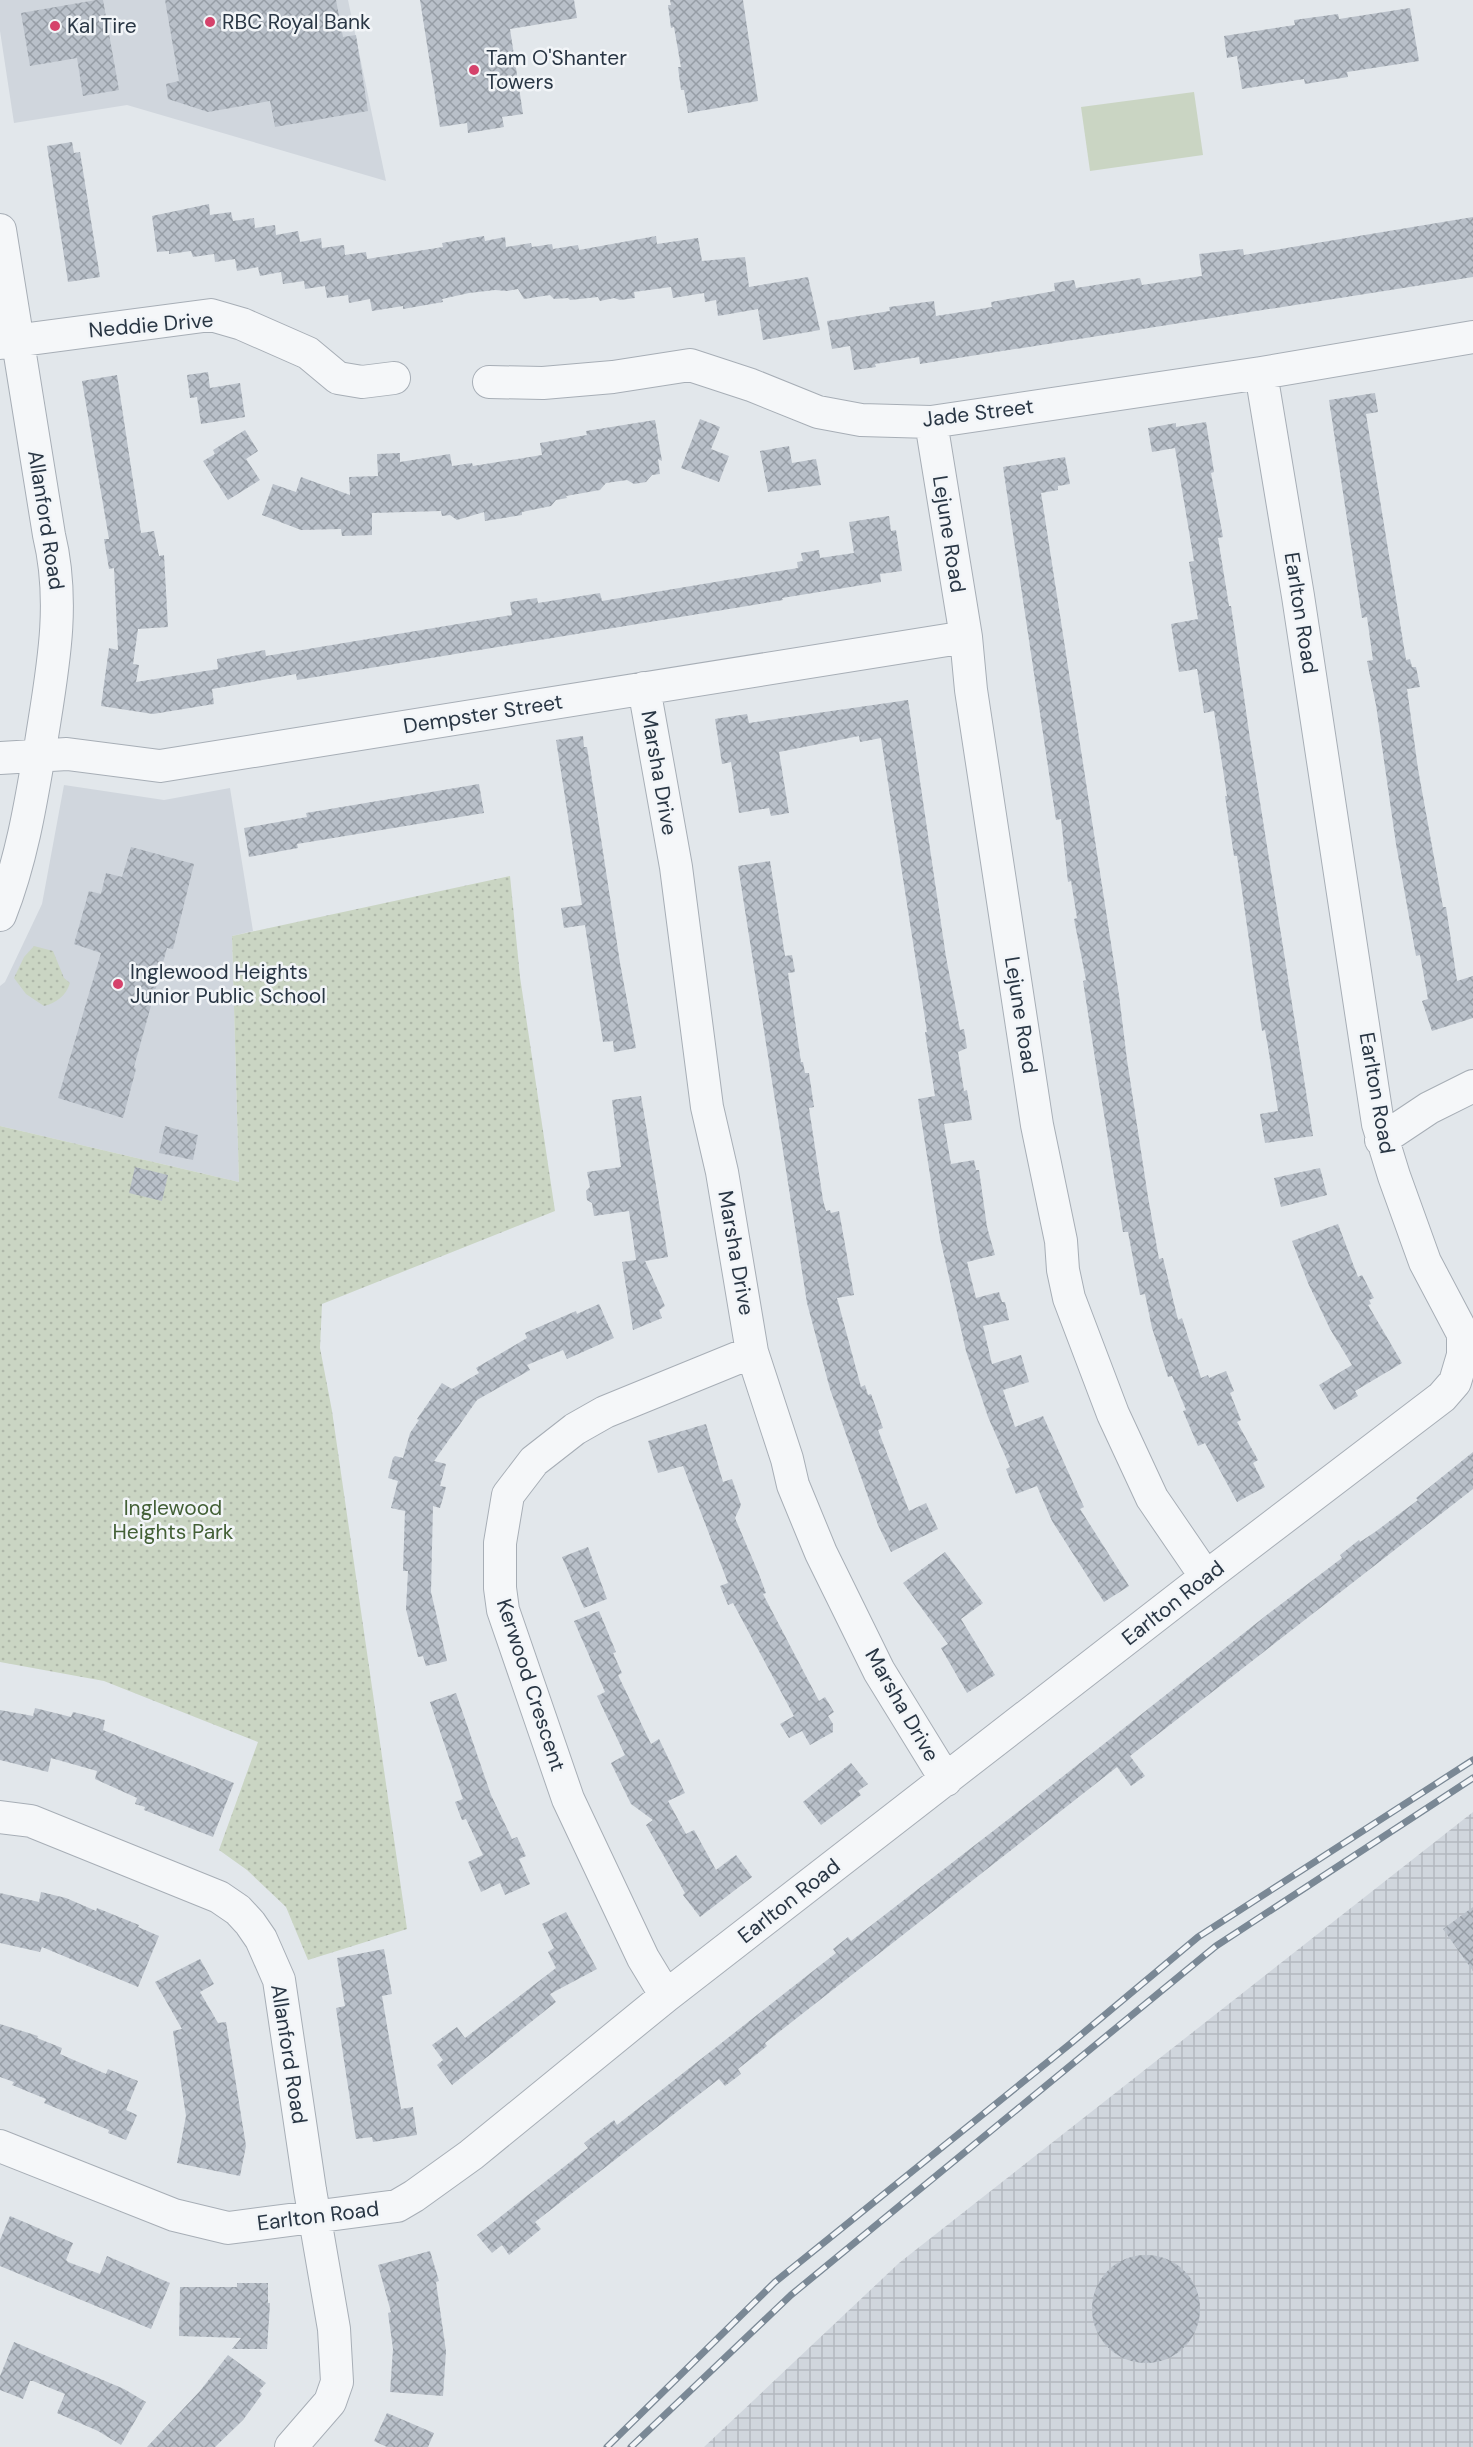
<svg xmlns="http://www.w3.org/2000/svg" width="1473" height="2447" viewBox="0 0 1473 2447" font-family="'DM Sans',sans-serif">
  <defs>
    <pattern id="industrial-grid" width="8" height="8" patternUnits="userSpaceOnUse" patternTransform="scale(1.5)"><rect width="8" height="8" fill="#d0d6dd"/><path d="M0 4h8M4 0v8" fill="none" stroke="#b3b8bf"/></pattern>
    <pattern id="park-dots" width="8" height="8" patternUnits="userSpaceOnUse" patternTransform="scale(1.5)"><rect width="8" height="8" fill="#cad5c3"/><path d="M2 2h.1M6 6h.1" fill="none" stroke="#aeb7a9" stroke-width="1.8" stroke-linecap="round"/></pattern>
    <pattern id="building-cross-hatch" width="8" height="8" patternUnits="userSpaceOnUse" patternTransform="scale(1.5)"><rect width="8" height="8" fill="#b9c0c9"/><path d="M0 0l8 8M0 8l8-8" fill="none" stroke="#969da5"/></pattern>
  </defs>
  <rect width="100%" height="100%" fill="#e2e7eb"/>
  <path fill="#d0d6dd" d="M 0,0 L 348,0 L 386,181 L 127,105 L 14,123 L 0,31 Z
    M 64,785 L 164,800 L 230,788 L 253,931 L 232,936 L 239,1182 L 0,1126 L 0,986 L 5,982 L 42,904 Z"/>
  <path fill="url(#industrial-grid)" d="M 1473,1812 L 1473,2447 L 704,2447 L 899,2263 Z"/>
  <path fill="url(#park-dots)" d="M 510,876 L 520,977 L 555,1211 L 322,1304 L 320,1348 L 332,1411 L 407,1929 L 308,1960 L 286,1907 L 247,1870 L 219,1850 L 258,1742 L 104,1681 L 0,1662 L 0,1126 L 239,1182 L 232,936 Z
    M 34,946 L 53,951 L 64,978 L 70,983 C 66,996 56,1003 44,1006 L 26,994 L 14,978 L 24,957 Z"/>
  <path fill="#cad5c3" d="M 1194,92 L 1203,155 L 1090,171 L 1081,107 Z"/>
  <path fill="url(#building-cross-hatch)" d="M 96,0 L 103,0 L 119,90 L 83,96 L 77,58 L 30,66 L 21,13 Z
    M 165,0 L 336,0 L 343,37 L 356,35 L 368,111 L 275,127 L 270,101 L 208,112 L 168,99 L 166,84 L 179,81 Z
    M 420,0 L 574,0 L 577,18 L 510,29 L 523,114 L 502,117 L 504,127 L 468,133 L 467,123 L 440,127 Z
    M 670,0 L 743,0 L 758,101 L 688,113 L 684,90 L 681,90 L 678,67 L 681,67 L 674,27 L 671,28 L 668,5 L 671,5 Z
    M 1410,8 L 1419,61 L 1347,72 L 1348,77 L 1305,84 L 1304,79 L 1242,89 L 1237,56 L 1227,58 L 1224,36 L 1295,25 L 1294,20 L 1338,14 L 1339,19 Z
    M 72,142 L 74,153 L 80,152 L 100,277 L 68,282 L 47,146 Z
    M 209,204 L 210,215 L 231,212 L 233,221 L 254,218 L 255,228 L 275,225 L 276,235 L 298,231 L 300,242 L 321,238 L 322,248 L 344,245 L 345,255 L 366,252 L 367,259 L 443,247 L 442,243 L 484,236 L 485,241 L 505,237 L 506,247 L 531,243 L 532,247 L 552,244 L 553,249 L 578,245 L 579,250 L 656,236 L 657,244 L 698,238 L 702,261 L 745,257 L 749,287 L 808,277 L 820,330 L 763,340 L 758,309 L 718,316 L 716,300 L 705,302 L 704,293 L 673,298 L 671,287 L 634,292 L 635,298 L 620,300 L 614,298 L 600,301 L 598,297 L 570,300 L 568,298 L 554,299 L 550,295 L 524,299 L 518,289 L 507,291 L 495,290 L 469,293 L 442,299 L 443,302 L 403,309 L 403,306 L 372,311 L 370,299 L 349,303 L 348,295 L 327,298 L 325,286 L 305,289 L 304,281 L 283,284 L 281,272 L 260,276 L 258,267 L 237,271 L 235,259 L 215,262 L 214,254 L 193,257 L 191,251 L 169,254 L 169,251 L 157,252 L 152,216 Z
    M 1473,217 L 1473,277 L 920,364 L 919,357 L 875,364 L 876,367 L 854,370 L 850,346 L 832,349 L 827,321 L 890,311 L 889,307 L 934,301 L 936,316 L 992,307 L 991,302 L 1055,291 L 1054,283 L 1074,280 L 1076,288 L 1140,278 L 1142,285 L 1202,276 L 1199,254 L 1243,249 L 1244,255 Z
    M 208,372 L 210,388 L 240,383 L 245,417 L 201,424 L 197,397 L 190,398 L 187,375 Z
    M 117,375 L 141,533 L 154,531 L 159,556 L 164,555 L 168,627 L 138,629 L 133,664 L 139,665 L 136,682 L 218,669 L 217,659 L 265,650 L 266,656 L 512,615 L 510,602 L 537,598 L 538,603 L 600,593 L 602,601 L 798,568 L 797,562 L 803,561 L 801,553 L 819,550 L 820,558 L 854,553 L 849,522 L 889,516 L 891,531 L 896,530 L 902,571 L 880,574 L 881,582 L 782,598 L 783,600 L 297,680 L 296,674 L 212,689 L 214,704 L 153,714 L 101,706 L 109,648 L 118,650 L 114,568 L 109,569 L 104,539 L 109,539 L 82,381 Z
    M 1375,393 L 1378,412 L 1366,414 L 1406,660 L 1410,659 L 1412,667 L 1416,667 L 1420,687 L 1407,689 L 1418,769 L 1443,907 L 1446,907 L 1457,981 L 1473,976 L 1473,1018 L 1432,1031 L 1422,1001 L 1428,999 L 1420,955 L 1416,956 L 1396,844 L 1376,705 L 1367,661 L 1373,660 L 1367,617 L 1362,618 L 1329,400 Z
    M 700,419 L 720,427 L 711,449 L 729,456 L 719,482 L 681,468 Z
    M 655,420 L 662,461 L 658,459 L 660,474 L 652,475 L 646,482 L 634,484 L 627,480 L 606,483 L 600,490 L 566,496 L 567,498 L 556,500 L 551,506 L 522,512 L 522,515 L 485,521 L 484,512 L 457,520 L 450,515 L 442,516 L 441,511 L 372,513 L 372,535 L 342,536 L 341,529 L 301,530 L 262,515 L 273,484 L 296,492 L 301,477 L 350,495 L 349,477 L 378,476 L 377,454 L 400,453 L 400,462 L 450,454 L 452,466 L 472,463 L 473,466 L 542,455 L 540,443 L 587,435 L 586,431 Z
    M 1206,422 L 1214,472 L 1211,473 L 1223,537 L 1218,538 L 1229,606 L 1231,606 L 1250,739 L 1313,1136 L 1265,1143 L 1260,1114 L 1278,1111 L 1268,1047 L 1265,1030 L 1262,1031 L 1237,856 L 1234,856 L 1225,796 L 1227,796 L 1214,711 L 1204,713 L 1197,669 L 1179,672 L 1171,624 L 1198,619 L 1189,562 L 1194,561 L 1175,448 L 1152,452 L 1148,428 L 1176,423 L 1176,427 Z
    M 245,430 L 258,451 L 246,459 L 260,480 L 228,500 L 203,461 L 215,454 L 213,450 Z
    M 789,446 L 792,463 L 816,459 L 821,485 L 768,492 L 760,451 Z
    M 1065,457 L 1070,484 L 1058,486 L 1058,490 L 1041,493 L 1119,995 L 1127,1060 L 1148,1197 L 1159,1259 L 1163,1258 L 1178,1320 L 1182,1318 L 1201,1378 L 1208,1375 L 1209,1378 L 1226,1371 L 1234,1391 L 1230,1393 L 1241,1420 L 1237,1422 L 1258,1460 L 1253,1463 L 1265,1487 L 1237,1502 L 1205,1443 L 1198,1446 L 1183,1411 L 1186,1410 L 1172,1376 L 1168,1377 L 1152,1328 L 1145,1294 L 1140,1295 L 1128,1232 L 1123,1232 L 1096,1065 L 1083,981 L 1086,980 L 1074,919 L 1077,918 L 1071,881 L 1068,882 L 1061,819 L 1056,820 L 1003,467 Z
    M 908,700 L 946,957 L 960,1030 L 964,1029 L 967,1048 L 958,1052 L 964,1091 L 967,1090 L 972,1120 L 944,1124 L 951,1164 L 974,1160 L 976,1170 L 979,1170 L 987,1227 L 995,1255 L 967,1262 L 976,1298 L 999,1292 L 1002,1302 L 1005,1302 L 1009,1320 L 983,1326 L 992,1364 L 1021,1355 L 1029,1382 L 1003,1390 L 1015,1427 L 1043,1416 L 1084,1507 L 1080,1509 L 1129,1586 L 1104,1602 L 1052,1521 L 1037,1486 L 1016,1494 L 1006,1469 L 1010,1467 L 988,1417 L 966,1351 L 940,1238 L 918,1099 L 935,1096 L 925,1032 L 927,1032 L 881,738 L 860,742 L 859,736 L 779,752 L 789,813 L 771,816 L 769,808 L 739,813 L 731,762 L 722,764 L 715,719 L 747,714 L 749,723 Z
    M 583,736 L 584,747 L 587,747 L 620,963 L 636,1048 L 614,1052 L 613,1041 L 603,1042 L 585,925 L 564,928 L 561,908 L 582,905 L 556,740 Z
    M 479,784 L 484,813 L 297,844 L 298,848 L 249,857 L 244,828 L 307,817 L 306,813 Z
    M 131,847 L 194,864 L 173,949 L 167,948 L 134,1067 L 136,1069 L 123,1118 L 58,1098 L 101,953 L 74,944 L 89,891 L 101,894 L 106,873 L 122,877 Z
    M 770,861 L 785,956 L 792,955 L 795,972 L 788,973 L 801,1062 L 803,1062 L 805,1073 L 809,1073 L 814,1107 L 809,1108 L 823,1200 L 826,1211 L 830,1210 L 831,1213 L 839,1211 L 854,1295 L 837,1298 L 861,1387 L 865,1385 L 868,1395 L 871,1394 L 883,1428 L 878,1430 L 909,1511 L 926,1503 L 938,1529 L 891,1552 L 878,1525 L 830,1389 L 807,1303 L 738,866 Z
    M 641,1096 L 668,1257 L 645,1261 L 665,1306 L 659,1310 L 662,1318 L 633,1330 L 622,1262 L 636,1260 L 629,1211 L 594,1216 L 592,1203 L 587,1200 L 586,1191 L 590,1187 L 587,1172 L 621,1167 L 612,1100 Z
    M 165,1126 L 198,1135 L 193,1160 L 159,1153 Z
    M 135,1167 L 168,1175 L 162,1201 L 129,1193 Z
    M 1320,1168 L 1327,1195 L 1281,1207 L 1274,1178 Z
    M 1338,1224 L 1358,1277 L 1362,1275 L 1374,1298 L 1369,1300 L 1371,1304 L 1368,1305 L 1402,1363 L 1355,1391 L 1358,1396 L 1334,1410 L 1319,1385 L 1352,1365 L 1330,1329 L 1308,1283 L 1292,1241 Z
    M 599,1304 L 614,1338 L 567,1359 L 563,1350 L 527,1365 L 530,1370 L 477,1400 L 434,1461 L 446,1464 L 440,1486 L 446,1487 L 440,1508 L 433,1506 L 431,1592 L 447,1661 L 426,1666 L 423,1656 L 418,1657 L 406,1609 L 408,1571 L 403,1571 L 405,1511 L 391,1508 L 398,1481 L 388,1478 L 393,1458 L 395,1456 L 403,1458 L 410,1433 L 419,1420 L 417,1419 L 442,1383 L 452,1389 L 479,1373 L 476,1368 L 527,1338 L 525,1333 L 576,1311 L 577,1314 Z
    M 706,1424 L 723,1482 L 732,1479 L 741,1505 L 735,1518 L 758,1572 L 766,1593 L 763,1594 L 819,1701 L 825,1697 L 834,1712 L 828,1716 L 833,1724 L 833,1732 L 810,1745 L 802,1731 L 789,1738 L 780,1724 L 794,1716 L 733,1603 L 728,1605 L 720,1586 L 728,1583 L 683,1466 L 658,1473 L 648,1441 Z
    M 1473,1452 L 1473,1489 L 1130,1756 L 1145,1776 L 1131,1786 L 1117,1767 L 765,2043 L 767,2046 L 738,2069 L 741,2074 L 725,2086 L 719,2079 L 535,2222 L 541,2229 L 509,2255 L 502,2245 L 492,2253 L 477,2235 L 588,2148 L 584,2143 L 614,2120 L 617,2125 L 836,1953 L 833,1949 L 848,1937 L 851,1941 L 1023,1808 L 1268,1614 L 1342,1558 L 1340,1555 L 1359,1540 L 1360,1542 L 1375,1532 L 1418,1500 L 1416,1498 Z
    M 588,1547 L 607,1599 L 584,1608 L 562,1557 Z
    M 945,1552 L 983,1603 L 961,1619 L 995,1675 L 967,1693 L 941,1648 L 948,1644 L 903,1583 Z
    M 599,1611 L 616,1652 L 613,1653 L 622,1673 L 618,1675 L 651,1744 L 659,1739 L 685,1793 L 668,1801 L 686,1834 L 694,1830 L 716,1870 L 736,1855 L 752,1877 L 700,1917 L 683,1895 L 685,1893 L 646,1825 L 653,1820 L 631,1804 L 611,1763 L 625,1755 L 597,1696 L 605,1692 L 574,1621 Z
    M 456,1693 L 491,1795 L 512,1839 L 517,1837 L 526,1856 L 519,1859 L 530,1884 L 505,1895 L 500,1883 L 481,1892 L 468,1862 L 483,1855 L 466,1819 L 462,1820 L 455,1802 L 463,1799 L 430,1702 Z
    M 35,1708 L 71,1717 L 73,1712 L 105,1720 L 103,1730 L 234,1783 L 213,1837 L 144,1810 L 145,1807 L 135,1804 L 137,1798 L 95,1779 L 97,1771 L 51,1758 L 48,1772 L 0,1760 L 0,1710 L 33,1716 Z
    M 851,1763 L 868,1784 L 858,1791 L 861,1795 L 821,1825 L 803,1802 Z
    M 41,1892 L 66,1898 L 96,1911 L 97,1908 L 139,1925 L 138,1927 L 159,1936 L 138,1987 L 42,1947 L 40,1952 L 0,1943 L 0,1893 L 39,1902 Z
    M 1473,1907 L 1473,1971 L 1443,1929 Z
    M 566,1912 L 597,1969 L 550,1994 L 556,2002 L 452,2085 L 437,2065 L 443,2060 L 432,2045 L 457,2027 L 465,2038 L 556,1968 L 548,1952 L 554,1948 L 542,1924 Z
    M 384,1949 L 392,1994 L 382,1996 L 401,2109 L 413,2107 L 417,2135 L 373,2142 L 372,2137 L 356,2139 L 336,2008 L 345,2006 L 337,1958 Z
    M 200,1959 L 214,1984 L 200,1992 L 218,2023 L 226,2022 L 246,2146 L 240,2176 L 177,2163 L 186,2116 L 173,2031 L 182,2029 L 155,1982 Z
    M 0,2024 L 38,2036 L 37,2038 L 62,2048 L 60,2054 L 106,2074 L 108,2069 L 138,2081 L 126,2110 L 137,2115 L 126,2140 L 108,2133 L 109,2130 L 44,2103 L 46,2099 L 12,2085 L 14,2082 L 0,2077 Z
    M 10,2216 L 73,2243 L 66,2260 L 68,2262 L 100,2274 L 107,2256 L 170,2283 L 151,2329 L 0,2266 L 0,2240 Z
    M 430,2251 L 439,2281 L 436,2282 L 446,2351 L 443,2396 L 390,2392 L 393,2349 L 388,2313 L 391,2312 L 378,2265 Z
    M1092 2309a54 54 0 1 1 108 0a54 54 0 1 1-108 0Z
    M 237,2283 L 268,2283 L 268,2303 L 270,2303 L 267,2349 L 232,2349 L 241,2338 L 179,2336 L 180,2287 L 237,2287 Z
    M 14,2342 L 124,2389 L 146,2402 L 121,2445 L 98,2431 L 57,2413 L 65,2394 L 33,2381 L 30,2381 L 23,2399 L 0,2390 L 0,2376 Z
    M 228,2355 L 266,2383 L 259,2391 L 262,2394 L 243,2420 L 215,2447 L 147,2447 L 200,2391 Z
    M 387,2413 L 434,2433 L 428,2447 L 387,2447 L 374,2441 Z"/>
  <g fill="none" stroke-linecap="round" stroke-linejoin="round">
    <defs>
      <path id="minor" d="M 0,230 L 49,535 C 66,605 52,672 41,743 C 31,802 22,859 0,915
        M 0,343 L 211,315 L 242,324 L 308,353 L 338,378 L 362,382 L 394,378
        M 489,382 L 543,383 L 613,377 L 690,365 L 751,385 L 818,412 L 861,420 L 931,422 L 1261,373 L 1473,337
        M 931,422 L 966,637 L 971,690 L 1037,1125 L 1061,1241 L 1063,1270 L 1069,1298 L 1113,1414 L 1152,1498 L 1206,1577
        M 644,688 L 676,867 L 707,1107 L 722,1172 L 752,1352 L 787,1459 L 793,1485 L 821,1553 L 879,1671 L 946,1780
        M 0,758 L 67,754 L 160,766 L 966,637
        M 1381,1140 L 1429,1108 L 1473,1086
        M 0,1817 L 31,1821 L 219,1897 L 238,1910 L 250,1923 L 261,1939 L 279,1980 L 310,2190 L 334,2329 L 337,2382 L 330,2402 L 291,2447
        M 666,1996 L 643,1958 L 568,1799 L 503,1610 L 500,1588 L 500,1543 L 508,1495 L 534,1461 L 575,1429 L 605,1412 L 752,1352
        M 0,2146 L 174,2215 L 228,2228 L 397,2206 L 414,2196 L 471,2155 L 666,1996 L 1206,1577 L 1442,1397 L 1455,1382 L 1463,1355 L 1463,1334 L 1425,1262 L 1394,1176 L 1378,1124 L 1298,596 L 1261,373"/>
    </defs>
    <use href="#minor" stroke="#a7aeb6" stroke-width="34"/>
    <use href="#minor" stroke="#f5f7f9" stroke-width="32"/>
    <defs>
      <path id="rail" d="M 607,2447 L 775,2282 L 1070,2044 L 1198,1937 L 1473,1760
        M 631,2447 L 791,2295 L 1216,1946 L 1473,1778"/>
    </defs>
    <use href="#rail" stroke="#7a8895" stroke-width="7"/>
    <use href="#rail" stroke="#f2f5f8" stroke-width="4.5" stroke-dasharray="14" stroke-linecap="butt"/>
  </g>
  <g fill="#d5426b" stroke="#f2f5f8" stroke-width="2">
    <circle cx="210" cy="22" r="6"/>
    <circle cx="55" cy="26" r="6"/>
    <circle cx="474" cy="70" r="6"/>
    <circle cx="118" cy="984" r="6"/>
  </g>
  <g text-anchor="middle" stroke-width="5" stroke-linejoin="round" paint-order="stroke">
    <g font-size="21" fill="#293644" stroke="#f2f5f8" text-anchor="start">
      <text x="222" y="29">RBC Royal Bank</text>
      <text x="67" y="33">Kal Tire</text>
      <text x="486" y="65">Tam O'Shanter<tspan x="486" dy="24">Towers</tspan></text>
      <text x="130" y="979">Inglewood Heights<tspan x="130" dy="24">Junior Public School</tspan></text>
    </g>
    <g font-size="21" fill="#293644" stroke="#f2f5f8">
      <text transform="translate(151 325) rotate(-5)" y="7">Neddie Drive</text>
      <text transform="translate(978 413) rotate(-7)" y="7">Jade Street</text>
      <text transform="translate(46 520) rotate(81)" y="7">Allanford Road</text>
      <text transform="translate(949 534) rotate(81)" y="7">Lejune Road</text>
      <text transform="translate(1301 613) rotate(81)" y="7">Earlton Road</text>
      <text transform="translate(483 714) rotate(-9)" y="7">Dempster Street</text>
      <text transform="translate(659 773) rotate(80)" y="7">Marsha Drive</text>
      <text transform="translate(1021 1015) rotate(81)" y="7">Lejune Road</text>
      <text transform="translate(1377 1093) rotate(80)" y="7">Earlton Road</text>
      <text transform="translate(736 1253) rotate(80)" y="7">Marsha Drive</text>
      <text transform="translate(1173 1603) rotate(-38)" y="7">Earlton Road</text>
      <text transform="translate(531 1685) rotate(72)" y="7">Kerwood Crescent</text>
      <text transform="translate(902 1705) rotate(60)" y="7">Marsha Drive</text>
      <text transform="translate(789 1901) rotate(-38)" y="7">Earlton Road</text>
      <text transform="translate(289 2054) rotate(81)" y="7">Allanford Road</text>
      <text transform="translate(318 2216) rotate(-7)" y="7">Earlton Road</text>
    </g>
    <g font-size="21" fill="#436036" stroke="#f2f5f8">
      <text x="173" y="1515">Inglewood<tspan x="173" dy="24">Heights Park</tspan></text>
    </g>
  </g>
</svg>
